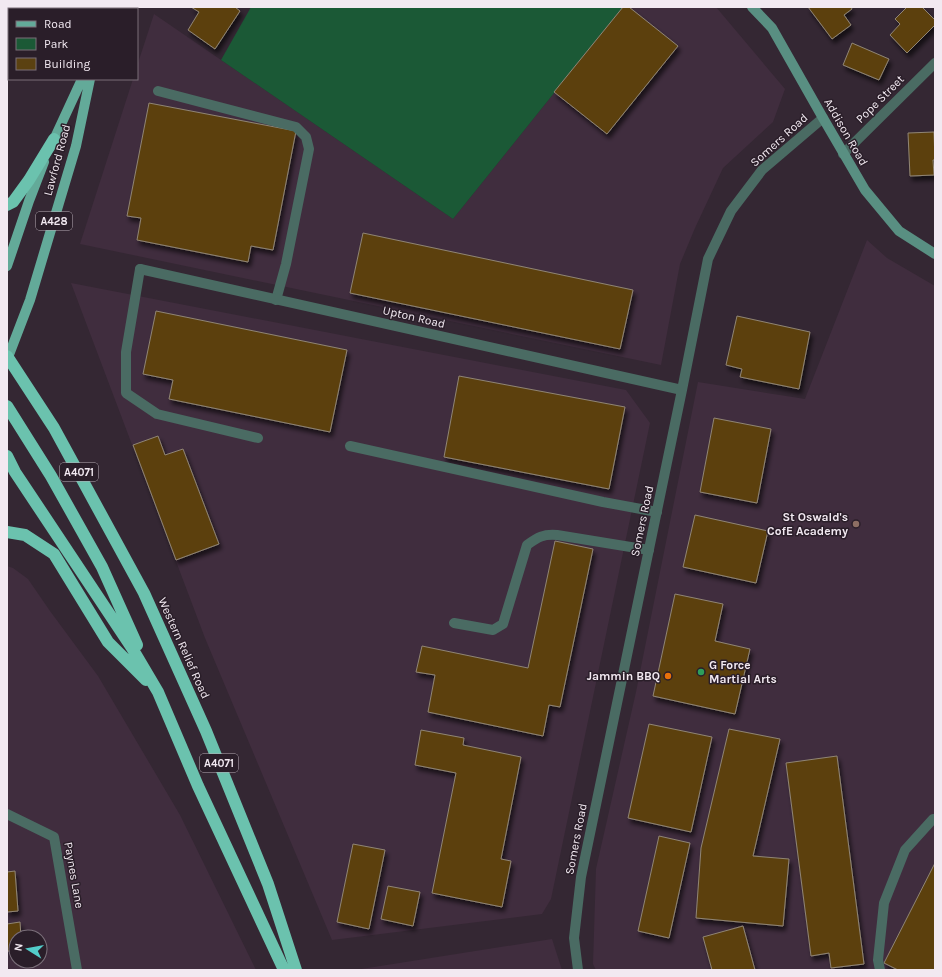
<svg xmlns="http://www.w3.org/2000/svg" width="942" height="977" viewBox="0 0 942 977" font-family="Karla,sans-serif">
  <defs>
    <filter id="shadow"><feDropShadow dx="2.5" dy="4.5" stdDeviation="2" flood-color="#0009"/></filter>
  </defs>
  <rect width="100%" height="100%" fill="#342733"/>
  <path fill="#402d3e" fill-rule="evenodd" d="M 623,7 L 716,7 L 785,89 L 773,122 L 723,168 L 695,228 L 680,264 L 661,365 L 80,244 L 133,79 L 137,79 L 137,66 L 154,14 L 453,219 Z
    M 867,240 L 887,258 L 935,286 L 935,970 L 596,970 L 593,964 L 596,869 L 636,692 L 698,382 L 805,399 Z
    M 71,283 L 626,390 L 650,423 L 551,899 L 542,914 L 332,940 L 205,638 Z
    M 7,566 L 13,568 L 28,579 L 50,611 L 98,676 L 180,815 L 256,970 L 7,970 ZM 16,937 L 40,937 L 40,961 L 16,961 Z
    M 552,939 L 562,970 L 355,970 Z"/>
  <path fill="#1b5936" d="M 251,7 L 623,7 L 453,219 L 221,60 Z"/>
  <path fill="#5b4111" stroke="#908574" filter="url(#shadow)" d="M 7,7 L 36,7 L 40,9 L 9,9 L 9,26 L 7,25 Z
    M 191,7 L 235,7 L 240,11 L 215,49 L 188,30 L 199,12 Z
    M 623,7 L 629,7 L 678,46 L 607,134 L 554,92 Z
    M 808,7 L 851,7 L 852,9 L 844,15 L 851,25 L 832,39 Z
    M 907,7 L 922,7 L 935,20 L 935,25 L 907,53 L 890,35 L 900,24 L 895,19 Z
    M 852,43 L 889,59 L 879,80 L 843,65 Z
    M 149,103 L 296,131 L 273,250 L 251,246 L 248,262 L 137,240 L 141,218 L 127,216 Z
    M 934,132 L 935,160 L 933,160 L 934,175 L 910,176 L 908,133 Z
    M 363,233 L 633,290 L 620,349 L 350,293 Z
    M 156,311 L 347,350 L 330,432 L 169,399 L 173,380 L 143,374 Z
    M 737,316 L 810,332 L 799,389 L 740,377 L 742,369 L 726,365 Z
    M 459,376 L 625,407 L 609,489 L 444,457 Z
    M 714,418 L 771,429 L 757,503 L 700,492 Z
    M 158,436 L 165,455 L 183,449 L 219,544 L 176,560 L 133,445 Z
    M 695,515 L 768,531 L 756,583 L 683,567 Z
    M 555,541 L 593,549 L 560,707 L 549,705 L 543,736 L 428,712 L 435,675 L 416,672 L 422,646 L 528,668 Z
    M 675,594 L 723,604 L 715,641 L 750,649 L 735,714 L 653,696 Z
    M 649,724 L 712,737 L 691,832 L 628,818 Z
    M 729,729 L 780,739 L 753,856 L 789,859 L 783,926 L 696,918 L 701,848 Z
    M 421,730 L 464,738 L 463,745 L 521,757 L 501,859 L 511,861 L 502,907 L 432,893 L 456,773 L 415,765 Z
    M 837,756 L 864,964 L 831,968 L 829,953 L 811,956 L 786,763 Z
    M 659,836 L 690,843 L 669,938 L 638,931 Z
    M 353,844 L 385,850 L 369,929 L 337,922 Z
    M 935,863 L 935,970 L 898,970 L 884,963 Z
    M 15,871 L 18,911 L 7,912 L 7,872 Z
    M 388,886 L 420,892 L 413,926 L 381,919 Z
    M 20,922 L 21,937 L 16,937 L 16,951 L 7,951 L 7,924 Z
    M 743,926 L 755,970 L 712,970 L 703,937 Z"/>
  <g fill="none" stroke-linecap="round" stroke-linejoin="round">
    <path stroke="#4a6b63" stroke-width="10" d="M 158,91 L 296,127 L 306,137 L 309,149 L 286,264 L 276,300
      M 140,269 L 126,352 L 126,393 L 157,414 L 258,438
      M 350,446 L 603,502 L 657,512
      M 454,623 L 493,630 L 503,624 L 527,545 C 538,537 543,534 557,535 L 649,550
      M 880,970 L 878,960 L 884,903 L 905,850 L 933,819 L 935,819"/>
    <path stroke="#4a6b63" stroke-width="10" d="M 67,7 L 70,9
      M 843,154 L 935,63
      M 140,269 L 682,390
      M 7,814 L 54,837 L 77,970
      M 578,970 L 574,938 L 581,877 L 682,390 L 708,259 L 731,211 L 762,170 L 823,118"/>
    <path stroke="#598f82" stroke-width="10" d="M 752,7 L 772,28 L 823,118 L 865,190 L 899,231 L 935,254"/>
    <path stroke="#63aa99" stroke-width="10" d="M 115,9 L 116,7
      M 51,146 L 82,79
      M 7,266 L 29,201 L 44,162
      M 7,360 L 30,300 L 76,146 L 90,79"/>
    <path stroke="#6bc2ae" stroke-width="12" d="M 7,205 L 13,202 L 29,180 L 54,139
      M 7,356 L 54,428 L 144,593 L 206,731 L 268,884 L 296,970
      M 7,406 L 51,476 L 102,567 L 137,645
      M 7,456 L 15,472 L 132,648 L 158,692 L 198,786 L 284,970
      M 7,532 L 25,535 L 54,554 L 108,642 L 146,680"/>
  </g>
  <circle fill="#8d6e63" stroke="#2a1e29" stroke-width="1.5" cx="856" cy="524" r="4"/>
  <circle fill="#2e9e5b" stroke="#2a1e29" stroke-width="1.5" cx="701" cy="672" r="4"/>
  <circle fill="#e8710a" stroke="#2a1e29" stroke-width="1.5" cx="668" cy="676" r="4"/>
  <g text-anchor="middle" stroke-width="3" stroke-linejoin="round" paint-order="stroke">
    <g fill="#2a1e29" stroke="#b6acb5" stroke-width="1">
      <rect x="36" y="212" width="36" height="18" rx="3"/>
      <rect x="60" y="463" width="38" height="18" rx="3"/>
      <rect x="200" y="754" width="38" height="18" rx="3"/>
    </g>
    <g font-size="11" font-weight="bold" fill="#f2e9f1">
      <text x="54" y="225">A428</text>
      <text x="79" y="476">A4071</text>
      <text x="219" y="767">A4071</text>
    </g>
    <g font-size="12" fill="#f2e9f1" stroke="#2a1e29">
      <text transform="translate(880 99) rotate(-45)" y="4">Pope Street</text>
      <text transform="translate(846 132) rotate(60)" y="4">Addison Road</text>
      <text transform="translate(779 140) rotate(-42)" y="4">Somers Road</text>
      <text transform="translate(57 160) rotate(-75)" y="4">Lawford Road</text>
      <text transform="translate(414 317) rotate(13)" y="4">Upton Road</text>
      <text transform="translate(642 521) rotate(-78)" y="4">Somers Road</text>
      <text transform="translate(184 648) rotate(66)" y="4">Western Relief Road</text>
      <text transform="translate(576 839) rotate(-79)" y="4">Somers Road</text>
      <text transform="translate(74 875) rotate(80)" y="4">Paynes Lane</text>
    </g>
    <g font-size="12" font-weight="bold" fill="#f2e9f1" stroke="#2a1e29" text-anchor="end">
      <text x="848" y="521">St Oswald's<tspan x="848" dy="14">CofE Academy</tspan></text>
      <text x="709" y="669" text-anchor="start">G Force<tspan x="709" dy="14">Martial Arts</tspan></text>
      <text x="660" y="680">Jammin BBQ</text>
    </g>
  </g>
  <rect width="942" height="977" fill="none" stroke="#f2e9f1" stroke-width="16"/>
  <rect x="8" y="8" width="130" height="72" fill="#2a1e29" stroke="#7a6f79"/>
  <rect x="16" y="21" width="20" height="6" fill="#63aa99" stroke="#7a6f79"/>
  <text x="44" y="28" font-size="12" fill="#f2e9f1">Road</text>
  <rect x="16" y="38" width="20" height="12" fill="#1b5936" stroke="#7a6f79"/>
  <text x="44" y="48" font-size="12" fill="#f2e9f1">Park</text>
  <rect x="16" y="58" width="20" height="12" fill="#5b4111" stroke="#7a6f79"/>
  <text x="44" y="68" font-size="12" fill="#f2e9f1">Building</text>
  <g transform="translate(28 949) rotate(281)"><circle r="19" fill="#2a1e29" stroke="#7a6f79"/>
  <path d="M0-3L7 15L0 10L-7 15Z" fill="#53cdca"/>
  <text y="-6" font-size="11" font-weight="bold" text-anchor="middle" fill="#f2e9f1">N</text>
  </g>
</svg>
